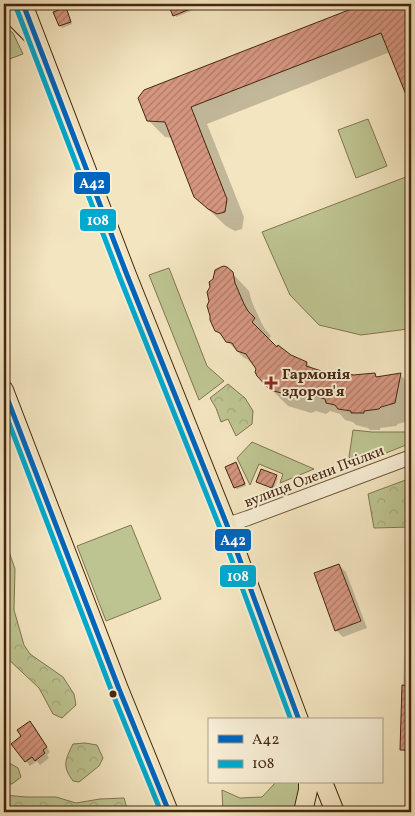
<svg xmlns="http://www.w3.org/2000/svg" width="415" height="816" viewBox="0 0 415 816" font-family="Vollkorn,serif">
  <defs>
    <pattern id="forest-crowns" width="20" height="18" patternUnits="userSpaceOnUse" patternTransform="scale(1.25)"><rect width="20" height="18" fill="#bdc491"/><path d="M2 6a3 3 0 1 1 6 0M12 15a3 3 0 1 1 6 0" fill="none" stroke="#a4a87c"/></pattern>
    <pattern id="building-hatch" width="6" height="6" patternUnits="userSpaceOnUse" patternTransform="scale(1.25)"><rect width="6" height="6" fill="#d59680"/><path d="M-1 1l2-2M0 6l6-6M5 7l2-2" fill="none" stroke="#af7a67"/></pattern>
  </defs>
  <rect width="100%" height="100%" fill="#f3e5c0"/>
  <filter id="stains"><feTurbulence type="fractalNoise" baseFrequency=".004" numOctaves="4"/><feColorMatrix values="0 0 0 0 .2 0 0 0 0 .09 0 0 0 0 .02 0 0 0 .5 -.17"/></filter>
  <radialGradient id="worn" r=".72"><stop offset=".6" stop-color="#630" stop-opacity="0"/><stop offset="1" stop-color="#630" stop-opacity=".3"/></radialGradient>
  <path fill="#bdc491" stroke="#817550" d="M 4,25 L 13,33 L 23,54 L 4,61 Z
    M 368,119 L 387,166 L 356,178 L 338,130 Z
    M 411,175 L 411,327 L 408,329 L 361,335 L 319,325 L 290,295 L 262,232 Z
    M 169,268 L 207,366 L 224,381 L 199,400 L 149,275 Z
    M 353,430 L 372,432 L 411,432 L 411,443 L 356,465 L 349,457 Z
    M 252,442 L 314,469 L 280,483 L 283,474 L 259,464 L 250,485 L 237,458 Z
    M 131,525 L 161,599 L 106,621 L 77,546 Z
    M 276,782 L 300,782 L 302,792 L 295,812 L 223,812 L 222,790 L 240,798 L 262,797 Z"/>
  <path fill="url(#forest-crowns)" stroke="#817550" d="M 228,384 L 245,398 L 253,411 L 252,424 L 236,436 L 228,419 L 221,422 L 216,408 L 210,398 Z
    M 411,478 L 411,527 L 374,528 L 368,494 Z
    M 4,546 L 7,546 L 15,569 L 14,610 L 24,645 L 30,654 L 63,677 L 74,694 L 76,705 L 62,718 L 53,714 L 39,688 L 7,658 L 4,652 L 4,561 L 5,554 Z
    M 85,743 L 97,745 L 103,758 L 99,766 L 79,782 L 73,781 C 62,766 65,760 73,744 Z
    M 4,760 L 18,768 L 21,777 L 12,784 L 4,783 Z
    M 4,795 L 26,797 L 56,797 L 76,803 L 100,799 L 124,798 L 128,812 L 8,812 L 4,811 Z"/>
  <path fill="#0003" d="M 170,4 L 202,4 L 203,6 L 176,17 Z
    M 368,4 L 411,4 L 411,106 L 390,52 L 207,124 L 244,217 L 242,229 L 235,231 L 226,226 L 195,197 L 172,138 L 165,137 L 148,120 L 145,91 Z
    M 67,11 L 72,24 L 62,28 L 60,26 Z
    M 232,273 L 249,291 L 252,302 L 261,322 L 265,329 L 271,336 L 268,340 L 277,348 L 307,363 L 314,370 L 340,378 L 374,375 L 378,378 L 400,375 L 409,383 L 406,373 L 409,372 L 411,369 L 411,420 L 398,424 L 396,426 L 380,428 L 380,430 L 370,430 L 368,428 L 356,425 L 353,422 L 345,420 L 340,414 L 330,411 L 326,414 L 316,411 L 311,413 L 288,406 L 271,389 L 256,368 L 247,359 L 244,358 L 216,330 Z
    M 236,464 L 238,466 L 246,486 L 237,489 L 235,488 L 227,467 Z
    M 276,476 L 278,478 L 274,489 L 259,483 L 257,481 Z
    M 406,527 L 411,527 L 411,759 L 402,749 L 406,560 Z
    M 339,565 L 346,572 L 367,628 L 343,637 L 336,630 Z
    M 30,723 L 35,727 L 50,752 L 47,755 L 49,758 L 40,765 L 37,761 L 30,766 L 26,761 Z"/>
  <path fill="url(#building-hatch)" stroke="#45260e" d="M 168,4 L 202,4 L 173,16 Z
    M 364,4 L 411,4 L 411,107 L 381,33 L 191,107 L 227,199 L 225,212 L 217,214 L 208,209 L 194,197 L 165,122 L 147,121 L 138,98 L 144,90 Z
    M 66,7 L 71,22 L 59,26 L 53,12 Z
    M 224,266 L 227,267 L 233,272 L 235,283 L 244,304 L 248,311 L 255,318 L 252,322 L 277,347 L 278,345 L 291,355 L 307,362 L 306,366 L 340,377 L 344,371 L 353,375 L 375,373 L 376,377 L 401,373 L 395,403 L 381,407 L 379,409 L 364,411 L 364,413 L 351,413 L 351,411 L 338,409 L 335,405 L 326,403 L 325,399 L 312,395 L 308,397 L 298,394 L 293,396 L 270,390 L 257,376 L 255,372 L 256,369 L 246,354 L 237,351 L 232,343 L 226,342 L 220,333 L 215,331 L 210,320 L 210,316 L 207,306 L 209,301 L 207,292 L 210,287 L 209,282 L 213,279 L 215,270 L 221,267 Z
    M 236,462 L 245,484 L 234,488 L 225,467 Z
    M 261,469 L 277,475 L 272,488 L 256,482 Z
    M 339,564 L 361,621 L 335,631 L 314,573 Z
    M 402,685 L 411,686 L 411,750 L 400,750 Z
    M 30,721 L 47,747 L 43,750 L 45,753 L 35,761 L 32,757 L 25,762 L 11,744 L 21,736 L 17,730 Z"/>
  <g fill="none" stroke-linecap="round" stroke-linejoin="round">
    <defs>
      <path id="minor" d="M 227,525 L 248,518 L 411,457"/>
      <path id="major" d="M 23,4 L 127,275 L 227,525 L 241,564 L 299,720
        M 4,10 L 15,18 L 32,35
        M 4,390 L 119,689 L 169,812
        M 323,782 L 335,812
        M 303,812 L 308,790 L 308,782"/>
    </defs>
    <use href="#minor" stroke="#70563a" stroke-width="16"/>
    <use href="#major" stroke="#45260e" stroke-width="20"/>
    <use href="#minor" stroke="#f7eed6" stroke-width="14"/>
    <use href="#major" stroke="#f3e5c0" stroke-width="18"/>
    <defs>
      <path id="bus-1" d="M 23,4 L 127,275 L 227,525 L 299,720
        M 4,390 L 119,689 L 169,812"/>
      <path id="bus-2" d="M 16,7 L 120,278 L 220,528 L 291,720
        M 4,410 L 112,692 L 161,812"/>
    </defs>
    <use href="#bus-1" stroke="#f7eed6" stroke-width="9"/>
    <use href="#bus-2" stroke="#f7eed6" stroke-width="9"/>
    <use href="#bus-1" stroke="#0065bd" stroke-width="5"/>
    <use href="#bus-2" stroke="#00a9ce" stroke-width="5"/>
  </g>
  <path fill="#8f2418" stroke="#f7eed6" stroke-width="2" d="M268.5 375.5h5v5h5v5h-5v5h-5v-5h-5v-5h5z"/>
  <circle fill="#45260e" stroke="#f7eed6" stroke-width="2" cx="113" cy="694" r="4.5"/>
  <g text-anchor="middle" stroke-width="4" stroke-linejoin="round" paint-order="stroke">
    <g font-size="15" font-weight="bold" fill="#45260e" stroke="#f7eed6" text-anchor="start">
      <text x="282" y="379">Гармонія<tspan x="282" dy="17">здоров'я</tspan></text>
    </g>
    <g font-size="15" fill="#45260e" stroke="#f7eed6">
      <text transform="translate(314 476) rotate(-21)" y="5">вулиця Олени Пчілки</text>
    </g>
  </g>
  <g stroke="#f7eed6" stroke-width="2">
    <rect x="73" y="171" width="38" height="24" rx="5" fill="#0065bd"/>
    <rect x="79" y="208" width="38" height="24" rx="5" fill="#00a9ce"/>
    <rect x="214" y="528" width="38" height="24" rx="5" fill="#0065bd"/>
    <rect x="219" y="564" width="38" height="24" rx="5" fill="#00a9ce"/>
  </g>
  <g font-size="14" text-anchor="middle" font-weight="bold" fill="#fff">
    <text x="92" y="188">А42</text>
    <text x="98" y="225">108</text>
    <text x="233" y="545">А42</text>
    <text x="238" y="581">108</text>
  </g>
  <rect width="415" height="816" fill="none" stroke="#f3e5c0" stroke-width="20"/>
  <rect x="5" y="5" width="405" height="806" fill="none" stroke="#45260e" stroke-width="2.5"/>
  <rect x="10" y="10" width="395" height="796" fill="none" stroke="#45260e"/>
  <rect x="208" y="718" width="175" height="65" fill="#f7eed6" stroke="#b09e86"/>
  <rect x="218" y="735" width="25" height="8" fill="#0065bd" stroke="#b09e86"/>
  <text x="252" y="744" font-size="15" fill="#45260e">А42</text>
  <rect x="218" y="760" width="25" height="8" fill="#00a9ce" stroke="#b09e86"/>
  <text x="252" y="768" font-size="15" fill="#45260e">108</text>
  <rect width="100%" height="100%" filter="url(#stains)"/>
  <rect width="100%" height="100%" fill="url(#worn)"/>
</svg>
